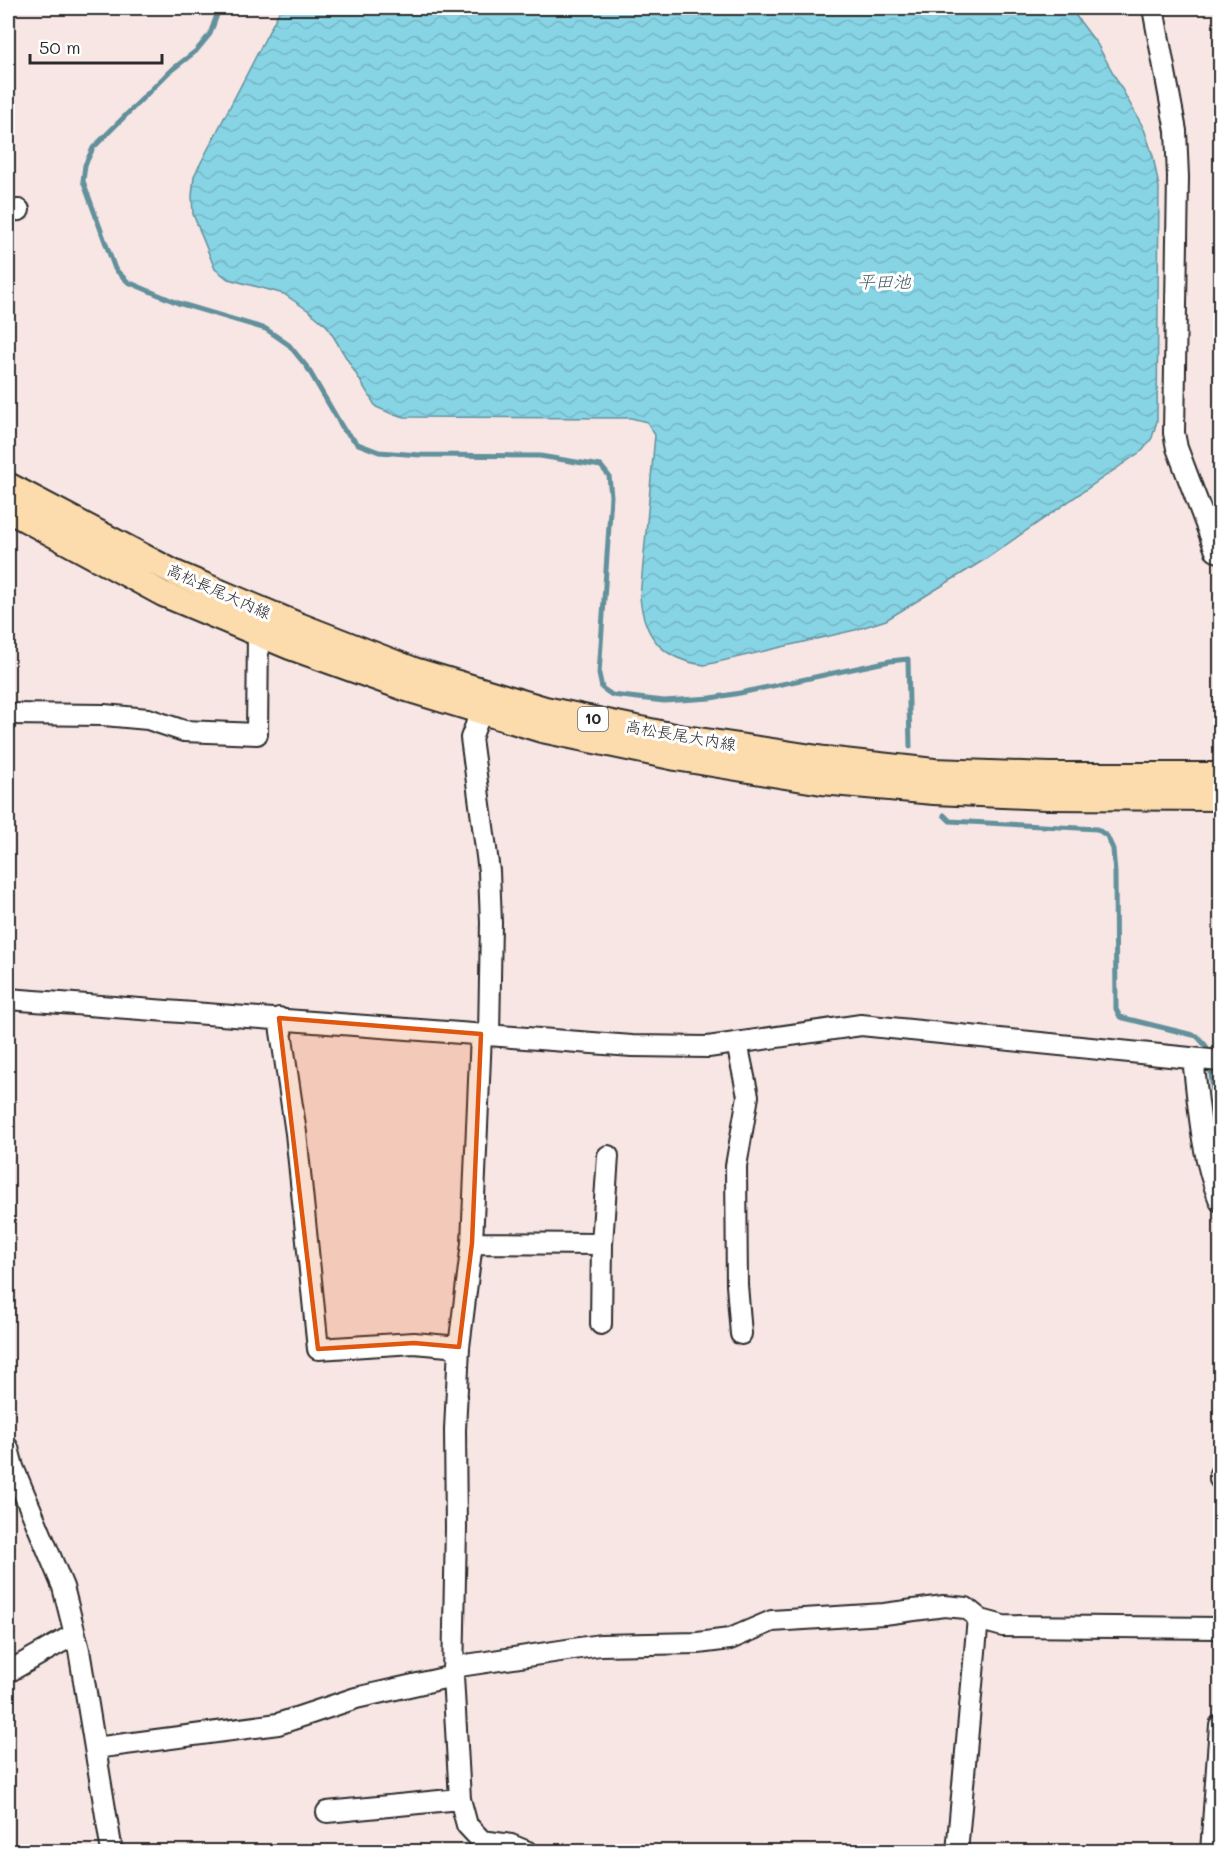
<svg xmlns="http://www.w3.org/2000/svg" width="1228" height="1859" viewBox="0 0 1228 1859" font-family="Mali,'Klee One',sans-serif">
  <defs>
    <pattern id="water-waves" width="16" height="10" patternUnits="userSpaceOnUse" patternTransform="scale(1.5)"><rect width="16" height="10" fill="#87d4e5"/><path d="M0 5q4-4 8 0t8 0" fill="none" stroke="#75b6c5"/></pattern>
  </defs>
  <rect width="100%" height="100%" fill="#f8e6e5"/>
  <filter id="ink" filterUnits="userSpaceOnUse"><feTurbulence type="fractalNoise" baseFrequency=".0167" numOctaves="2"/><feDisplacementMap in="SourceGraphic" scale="12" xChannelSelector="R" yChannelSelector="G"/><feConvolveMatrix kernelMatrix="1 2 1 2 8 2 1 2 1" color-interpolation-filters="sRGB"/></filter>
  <g filter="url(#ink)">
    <path fill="url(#water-waves)" stroke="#62909b" stroke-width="1.5" d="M 281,8 L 1070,8 L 1097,44 L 1144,129 L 1153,156 L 1159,187 L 1157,421 L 1152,438 L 1143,450 L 984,560 L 886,620 L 855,630 L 705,665 C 664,660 644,639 640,597 L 655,435 L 647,422 L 631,418 L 405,417 L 390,413 L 376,407 L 327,326 L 309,311 L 284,294 L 228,279 L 215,269 L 193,214 L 192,196 L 194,176 Z"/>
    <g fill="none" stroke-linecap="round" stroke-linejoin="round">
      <path stroke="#62909b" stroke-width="5" d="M 218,8 L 218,12 L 210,34 L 196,51 L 169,72 L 93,148 L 85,165 L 83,181 L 115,269 L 128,282 L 178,303 L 266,329 L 289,345 L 307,367 L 344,430 L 358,444 L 379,452 L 420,455 L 540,456 L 601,466 L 609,476 L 611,496 L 599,674 L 602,688 L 612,695 L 664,701 L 711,698 L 740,693 L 890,661 L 908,659 L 910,747
        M 944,815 L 950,821 L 1097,829 L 1107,836 L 1113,849 L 1115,873 L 1116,1009 L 1120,1017 L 1197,1036 L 1206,1046 L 1208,1055
        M 1210,1064 L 1220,1155"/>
      <defs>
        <path id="minor" d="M 1153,8 L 1176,131 L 1178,177 L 1174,433 L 1177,448 L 1216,551 L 1220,552
          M 8,211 L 19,210
          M 481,712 L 471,738 L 489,871 L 491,923 L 489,1035
          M 8,714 L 104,715 L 148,719 L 184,731 L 257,734 L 258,633
          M 8,999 L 632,1046 L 708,1047 L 861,1025 L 1220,1061
          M 279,1018 L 296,1133 L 318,1349 L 414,1343 L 459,1347
          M 481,1034 L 472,1243 L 459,1347 L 455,1430 L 456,1528 L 453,1676 L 460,1799 L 467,1825 L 482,1841 L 511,1845 L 528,1852
          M 737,1043 L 748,1096 L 736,1166 L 737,1285 L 741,1334
          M 1193,1059 C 1199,1106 1201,1156 1220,1201
          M 472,1243 L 602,1244
          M 601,1324 L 602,1244 L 608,1156
          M 8,1448 L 13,1467 L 63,1587 L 79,1650 L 112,1852
          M 1220,1474 L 1220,1479
          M 453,1667 L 600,1645 L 698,1643 L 730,1639 L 772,1621 L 884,1614 L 944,1606 L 966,1608 L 981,1620 L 1003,1626 L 1220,1628
          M 8,1672 L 75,1634
          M 95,1748 L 278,1724 L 356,1698 L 453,1676
          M 327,1812 L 460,1799
          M 957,1852 L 978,1618
          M 1211,1852 L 1220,1725"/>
        <path id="major" d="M 8,485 L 175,573 L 296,624 L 414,670 L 545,709 L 679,737 L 825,759 L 934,771 L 1050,775 L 1220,775
          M 8,510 L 163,594 L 290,647 L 407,689 L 542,730 L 676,758 L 822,782 L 934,792 L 1046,797 L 1220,798"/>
      </defs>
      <use href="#minor" stroke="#2b2b2b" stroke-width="24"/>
      <use href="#major" stroke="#2b2b2b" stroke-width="28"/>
      <use href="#minor" stroke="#fff" stroke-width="20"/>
      <use href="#major" stroke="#fcdcac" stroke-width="24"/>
    </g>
  </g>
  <path fill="#df570e" fill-opacity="0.2" stroke="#df570e" stroke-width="4.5" stroke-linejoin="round" d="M 279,1018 L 481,1034 L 472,1243 L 459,1347 L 414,1343 L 318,1349 Z"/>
  <g text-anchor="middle" stroke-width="6" stroke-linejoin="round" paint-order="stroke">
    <rect fill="#fff" stroke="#6b6b6b" stroke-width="1.5" x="578" y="707" width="30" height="24" rx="4.5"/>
    <g font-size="15" font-weight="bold" fill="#2b2b2b">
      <text x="593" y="724">10</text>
    </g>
    <g font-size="16" fill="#2b2b2b" stroke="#fff">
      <text transform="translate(219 591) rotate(24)" y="6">高松長尾大内線</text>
      <text transform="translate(681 735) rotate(10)" y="6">高松長尾大内線</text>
    </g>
    <g font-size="18" font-style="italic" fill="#475e63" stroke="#fff">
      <text x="884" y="288">平田池</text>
    </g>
  </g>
  <rect width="1228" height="1859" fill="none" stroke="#fff" stroke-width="30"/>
  <rect x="15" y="15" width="1198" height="1829" fill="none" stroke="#2b2b2b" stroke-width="2" filter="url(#ink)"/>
  <path d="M30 54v9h132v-9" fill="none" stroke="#2b2b2b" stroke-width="3"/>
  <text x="39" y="54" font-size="18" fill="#2b2b2b" stroke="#ffffff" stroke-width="4.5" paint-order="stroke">50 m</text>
</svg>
